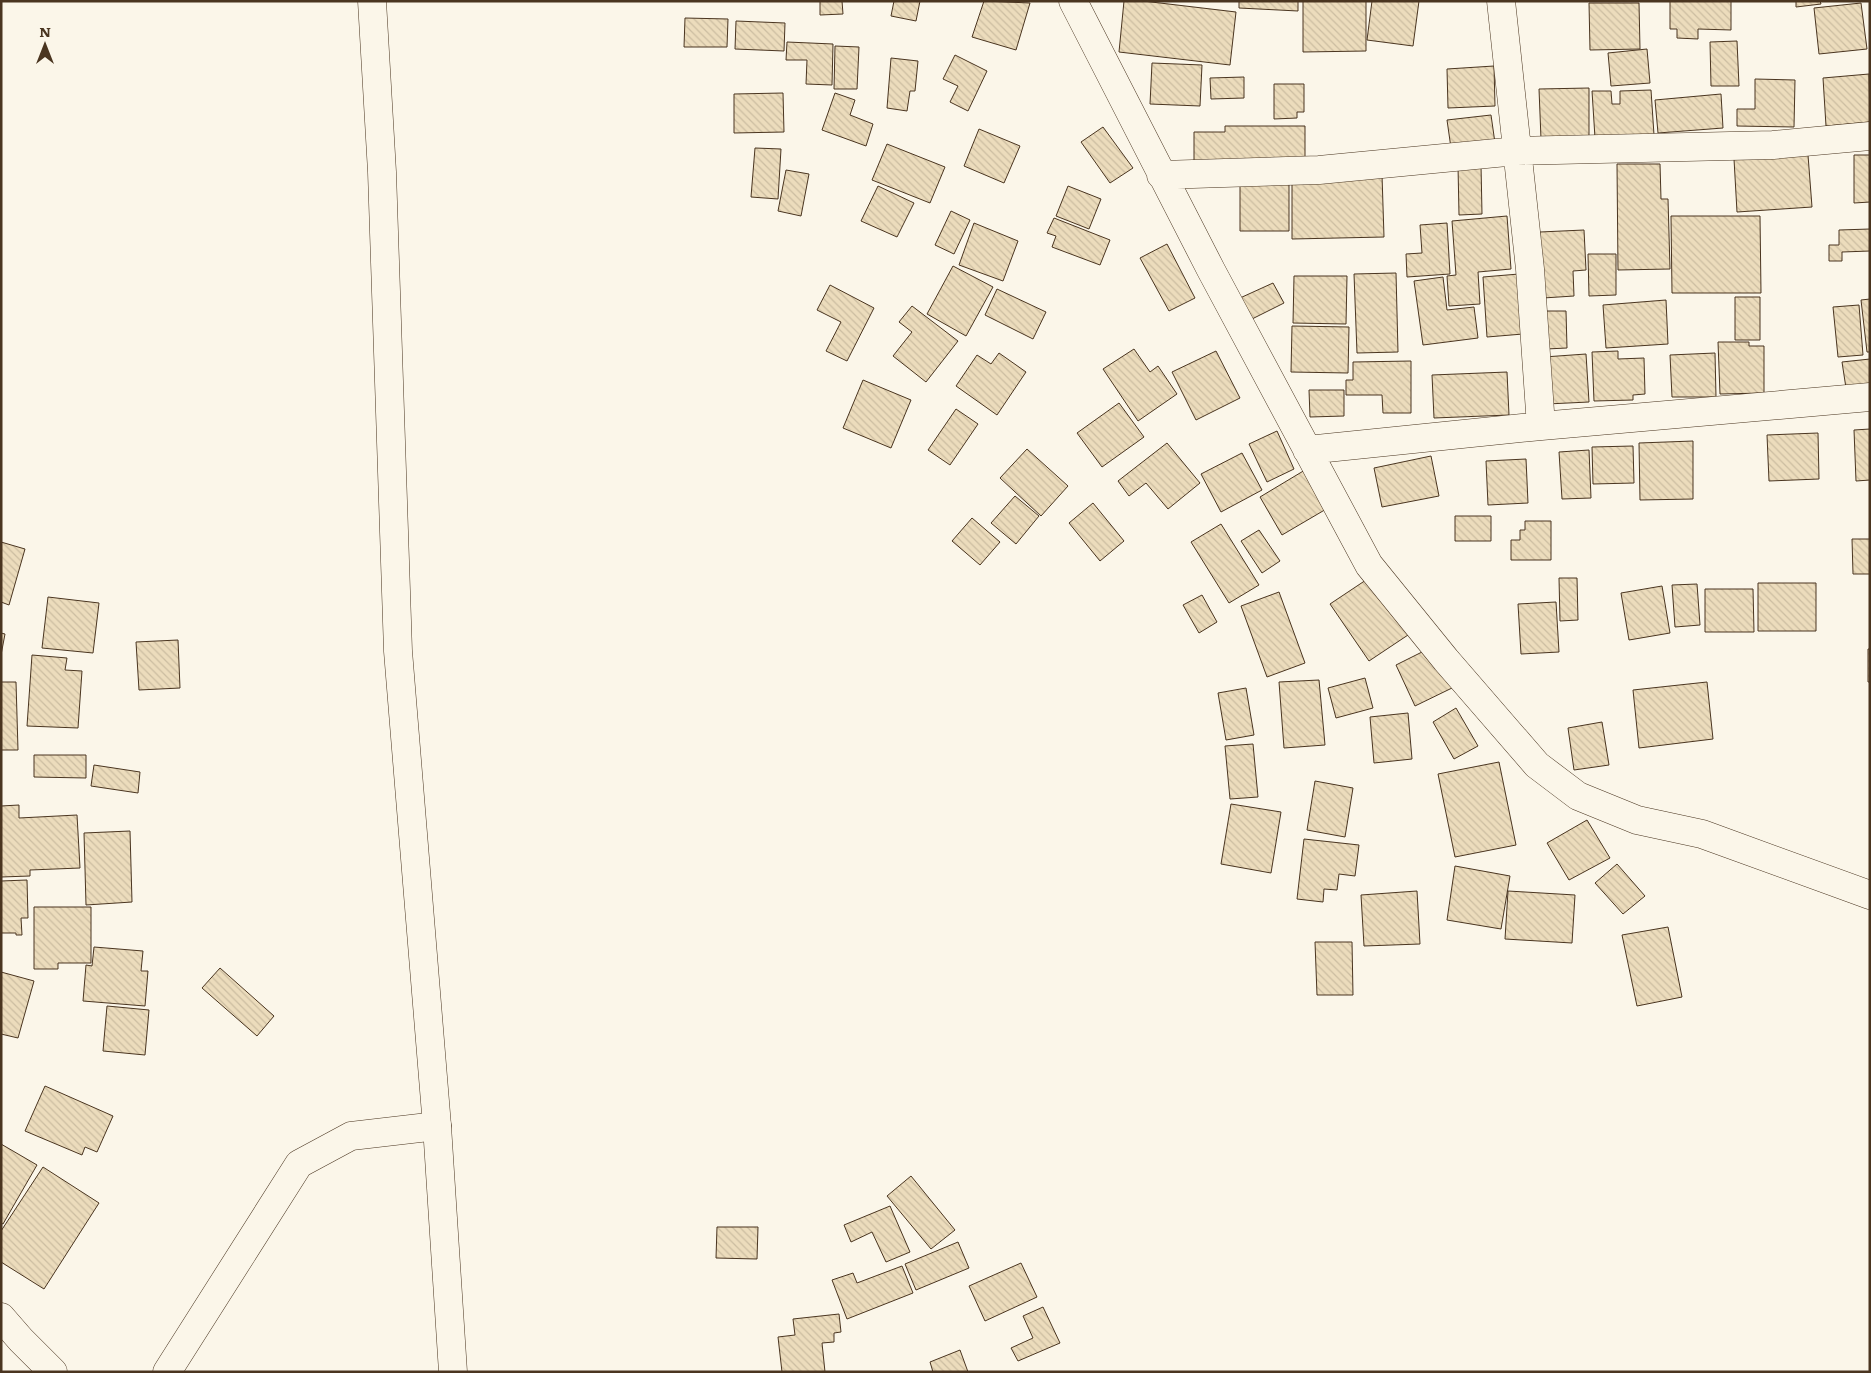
<svg xmlns="http://www.w3.org/2000/svg" width="1871" height="1373" viewBox="0 0 1871 1373" font-family="Literata,serif">
  <defs>
    <pattern id="building-back-hatch" width="6" height="6" patternUnits="userSpaceOnUse" patternTransform="scale(1.25)"><rect width="6" height="6" fill="#ecdcbc"/><path d="M-1 5l2 2M0 0l6 6M5-1l2 2" fill="none" stroke="#ccbda1"/></pattern>
  </defs>
  <rect width="100%" height="100%" fill="#fbf6e9"/>
  <path fill="url(#building-back-hatch)" stroke="#4a3520" d="M 820,1 L 842,1 L 843,14 L 820,15 Z
    M 894,1 L 920,1 L 916,21 L 891,16 Z
    M 984,1 L 1030,3 L 1016,50 L 972,37 Z
    M 1124,1 L 1143,1 L 1236,12 L 1230,65 L 1119,52 Z
    M 1239,1 L 1298,1 L 1298,11 L 1239,8 Z
    M 1303,1 L 1366,1 L 1366,51 L 1303,52 Z
    M 1372,1 L 1419,1 L 1413,46 L 1367,40 Z
    M 1670,1 L 1731,1 L 1731,30 L 1698,29 L 1698,39 L 1677,38 L 1677,29 L 1670,29 Z
    M 1796,1 L 1820,1 L 1821,4 L 1796,7 Z
    M 1589,3 L 1639,3 L 1640,49 L 1590,50 Z
    M 1861,3 L 1867,49 L 1819,54 L 1814,8 Z
    M 685,18 L 728,19 L 727,47 L 684,47 Z
    M 736,21 L 785,23 L 784,51 L 735,49 Z
    M 1737,41 L 1739,86 L 1711,86 L 1710,42 Z
    M 787,42 L 833,44 L 832,85 L 806,84 L 807,60 L 786,60 Z
    M 835,46 L 859,47 L 857,89 L 834,89 Z
    M 1647,49 L 1650,83 L 1611,86 L 1608,53 Z
    M 955,55 L 987,71 L 968,111 L 950,102 L 958,86 L 943,79 Z
    M 891,58 L 918,61 L 915,91 L 910,91 L 907,111 L 887,108 Z
    M 1152,63 L 1202,65 L 1200,106 L 1150,104 Z
    M 1494,66 L 1495,106 L 1448,108 L 1447,69 Z
    M 1869,74 L 1870,122 L 1826,126 L 1823,78 Z
    M 1244,77 L 1244,98 L 1211,99 L 1210,78 Z
    M 1755,79 L 1795,80 L 1794,127 L 1737,126 L 1737,109 L 1755,109 Z
    M 1274,84 L 1304,84 L 1304,112 L 1297,112 L 1297,118 L 1274,119 Z
    M 1589,88 L 1589,139 L 1541,139 L 1539,89 Z
    M 1651,90 L 1654,135 L 1595,138 L 1592,91 L 1611,91 L 1612,104 L 1620,104 L 1620,91 Z
    M 783,93 L 784,132 L 734,133 L 734,94 Z
    M 835,93 L 855,100 L 850,115 L 873,124 L 866,146 L 822,130 Z
    M 1721,94 L 1723,128 L 1658,133 L 1655,100 Z
    M 1491,115 L 1495,143 L 1451,148 L 1447,120 Z
    M 1225,126 L 1305,126 L 1305,161 L 1194,161 L 1194,132 L 1225,132 Z
    M 1103,127 L 1133,168 L 1110,183 L 1081,142 Z
    M 979,129 L 1020,146 L 1004,183 L 964,166 Z
    M 887,144 L 945,167 L 930,203 L 872,180 Z
    M 755,148 L 781,149 L 778,199 L 751,197 Z
    M 1808,155 L 1812,207 L 1737,212 L 1734,159 Z
    M 1854,155 L 1870,155 L 1870,202 L 1854,203 Z
    M 1617,164 L 1660,164 L 1661,199 L 1668,199 L 1670,269 L 1618,270 Z
    M 1481,165 L 1482,214 L 1459,215 L 1458,166 Z
    M 786,170 L 809,174 L 801,216 L 778,211 Z
    M 1382,175 L 1384,237 L 1292,239 L 1292,177 Z
    M 1240,178 L 1289,178 L 1289,231 L 1240,231 Z
    M 878,186 L 914,203 L 897,237 L 861,221 Z
    M 1068,186 L 1101,199 L 1089,229 L 1056,216 Z
    M 951,211 L 970,220 L 954,254 L 935,245 Z
    M 1507,216 L 1511,269 L 1478,272 L 1480,304 L 1449,306 L 1447,276 L 1456,275 L 1452,221 Z
    M 1671,216 L 1760,216 L 1761,293 L 1672,293 Z
    M 1054,218 L 1110,240 L 1100,265 L 1052,247 L 1056,236 L 1047,233 Z
    M 974,223 L 1018,241 L 1003,281 L 959,265 Z
    M 1447,223 L 1450,274 L 1407,277 L 1406,254 L 1422,253 L 1420,225 Z
    M 1870,229 L 1870,251 L 1842,252 L 1842,261 L 1829,261 L 1829,245 L 1839,245 L 1839,230 Z
    M 1584,230 L 1586,270 L 1573,271 L 1574,296 L 1543,298 L 1540,232 Z
    M 1167,244 L 1195,298 L 1169,311 L 1140,258 Z
    M 1588,254 L 1616,254 L 1616,295 L 1589,296 Z
    M 953,266 L 993,287 L 966,336 L 927,314 Z
    M 1396,273 L 1398,352 L 1357,353 L 1354,274 Z
    M 1519,274 L 1523,334 L 1487,337 L 1483,277 Z
    M 1294,276 L 1347,276 L 1346,324 L 1293,323 Z
    M 1443,277 L 1447,310 L 1474,307 L 1478,338 L 1423,345 L 1414,281 Z
    M 1273,283 L 1284,303 L 1250,320 L 1240,298 Z
    M 830,285 L 874,308 L 847,361 L 826,351 L 841,322 L 817,310 Z
    M 997,289 L 1046,312 L 1033,339 L 985,315 Z
    M 1735,297 L 1760,297 L 1760,340 L 1735,340 Z
    M 1870,299 L 1870,352 L 1867,352 L 1861,300 Z
    M 1666,300 L 1668,344 L 1606,348 L 1603,305 Z
    M 1859,305 L 1863,355 L 1838,357 L 1833,307 Z
    M 912,306 L 958,341 L 926,382 L 893,356 L 912,332 L 899,322 Z
    M 1545,311 L 1566,311 L 1567,348 L 1546,349 Z
    M 1292,326 L 1349,327 L 1348,373 L 1291,372 Z
    M 1718,342 L 1749,342 L 1749,346 L 1764,346 L 1764,393 L 1720,394 Z
    M 1134,349 L 1150,372 L 1158,366 L 1177,394 L 1138,421 L 1103,369 Z
    M 1216,351 L 1240,398 L 1196,420 L 1172,372 Z
    M 1618,351 L 1618,359 L 1644,358 L 1645,394 L 1633,395 L 1633,400 L 1594,401 L 1592,352 Z
    M 999,353 L 1026,372 L 997,415 L 956,386 L 977,355 L 991,364 Z
    M 1715,353 L 1716,397 L 1672,397 L 1670,355 Z
    M 1586,354 L 1589,402 L 1547,404 L 1544,357 Z
    M 1870,359 L 1870,385 L 1846,388 L 1842,362 Z
    M 1411,361 L 1411,413 L 1383,413 L 1382,395 L 1346,395 L 1346,380 L 1353,380 L 1353,362 Z
    M 1507,372 L 1509,415 L 1434,418 L 1432,375 Z
    M 863,380 L 911,400 L 891,448 L 843,428 Z
    M 1309,390 L 1344,390 L 1344,416 L 1310,417 Z
    M 1119,403 L 1144,437 L 1102,467 L 1077,433 Z
    M 956,409 L 978,424 L 950,465 L 928,450 Z
    M 1870,429 L 1870,480 L 1856,481 L 1854,430 Z
    M 1277,431 L 1294,469 L 1267,482 L 1249,444 Z
    M 1818,433 L 1819,479 L 1769,481 L 1767,435 Z
    M 1693,441 L 1693,499 L 1640,500 L 1639,443 Z
    M 1167,443 L 1200,483 L 1168,509 L 1146,483 L 1129,496 L 1118,481 Z
    M 1633,446 L 1634,483 L 1593,484 L 1592,447 Z
    M 1027,449 L 1068,486 L 1041,516 L 1000,478 Z
    M 1589,450 L 1591,498 L 1562,499 L 1559,452 Z
    M 1242,453 L 1262,490 L 1221,512 L 1201,474 Z
    M 1431,456 L 1439,496 L 1382,507 L 1374,468 Z
    M 1526,459 L 1528,503 L 1488,505 L 1486,461 Z
    M 1305,470 L 1328,508 L 1282,535 L 1260,497 Z
    M 1015,496 L 1039,516 L 1016,544 L 991,523 Z
    M 1093,503 L 1124,541 L 1100,561 L 1069,523 Z
    M 1455,516 L 1491,516 L 1491,541 L 1455,541 Z
    M 972,518 L 1000,542 L 980,565 L 952,541 Z
    M 1525,521 L 1551,521 L 1551,560 L 1511,560 L 1511,540 L 1520,540 L 1520,530 L 1525,530 Z
    M 1221,524 L 1259,585 L 1229,603 L 1191,542 Z
    M 1259,530 L 1280,561 L 1262,573 L 1241,541 Z
    M 1852,539 L 1870,539 L 1870,574 L 1853,574 Z
    M 1,542 L 25,549 L 9,605 L 1,602 Z
    M 1372,576 L 1411,633 L 1369,661 L 1330,604 Z
    M 1559,578 L 1577,578 L 1578,620 L 1560,621 Z
    M 1758,583 L 1816,583 L 1816,631 L 1758,631 Z
    M 1697,584 L 1700,625 L 1675,627 L 1672,585 Z
    M 1662,586 L 1670,633 L 1629,640 L 1621,593 Z
    M 1705,589 L 1753,589 L 1754,632 L 1705,632 Z
    M 1279,592 L 1305,663 L 1267,677 L 1241,606 Z
    M 1202,595 L 1217,622 L 1199,633 L 1183,605 Z
    M 48,597 L 99,603 L 93,653 L 42,648 Z
    M 1556,602 L 1559,652 L 1521,654 L 1518,604 Z
    M 1,633 L 5,634 L 1,655 Z
    M 178,640 L 180,688 L 139,690 L 136,642 Z
    M 1432,647 L 1452,688 L 1415,706 L 1396,665 Z
    M 1868,649 L 1870,649 L 1870,682 L 1868,682 Z
    M 32,655 L 67,658 L 65,670 L 82,671 L 78,728 L 27,726 Z
    M 1365,678 L 1373,708 L 1336,718 L 1328,688 Z
    M 1319,680 L 1325,745 L 1284,748 L 1279,682 Z
    M 1,682 L 16,682 L 18,750 L 1,750 Z
    M 1707,682 L 1713,739 L 1639,748 L 1633,690 Z
    M 1246,688 L 1254,735 L 1226,740 L 1218,693 Z
    M 1456,708 L 1478,746 L 1454,759 L 1433,722 Z
    M 1408,713 L 1412,759 L 1374,763 L 1370,717 Z
    M 1602,722 L 1609,765 L 1574,770 L 1568,728 Z
    M 1253,744 L 1258,797 L 1230,799 L 1225,746 Z
    M 34,755 L 86,755 L 86,778 L 34,777 Z
    M 1499,762 L 1516,845 L 1455,857 L 1438,774 Z
    M 94,765 L 140,772 L 138,793 L 91,786 Z
    M 1315,781 L 1353,788 L 1345,837 L 1307,830 Z
    M 1231,804 L 1281,812 L 1271,873 L 1221,864 Z
    M 19,805 L 19,818 L 77,815 L 80,868 L 30,870 L 30,876 L 1,877 L 1,806 Z
    M 1587,820 L 1610,858 L 1569,880 L 1547,843 Z
    M 130,831 L 132,902 L 86,905 L 84,833 Z
    M 1304,839 L 1359,845 L 1355,876 L 1339,874 L 1337,890 L 1324,889 L 1323,902 L 1297,899 Z
    M 1617,864 L 1645,896 L 1623,914 L 1595,883 Z
    M 1455,866 L 1510,876 L 1501,929 L 1447,920 Z
    M 27,880 L 28,918 L 21,918 L 22,935 L 16,935 L 16,933 L 1,933 L 1,881 Z
    M 1417,891 L 1420,944 L 1364,946 L 1361,895 Z
    M 1508,891 L 1575,895 L 1572,943 L 1505,939 Z
    M 34,907 L 91,907 L 91,963 L 58,963 L 58,969 L 34,969 Z
    M 1668,927 L 1682,997 L 1637,1006 L 1622,935 Z
    M 1315,942 L 1352,942 L 1353,995 L 1317,995 Z
    M 94,947 L 143,951 L 141,971 L 148,971 L 145,1006 L 83,1001 L 86,965 L 92,966 Z
    M 220,968 L 274,1016 L 257,1036 L 202,988 Z
    M 1,972 L 34,981 L 18,1038 L 1,1034 Z
    M 107,1006 L 149,1010 L 145,1055 L 103,1051 Z
    M 45,1086 L 113,1116 L 97,1152 L 85,1147 L 82,1155 L 25,1131 Z
    M 1,1144 L 37,1165 L 3,1224 L 1,1223 Z
    M 43,1167 L 99,1203 L 44,1289 L 1,1262 L 1,1231 Z
    M 911,1176 L 955,1230 L 931,1249 L 887,1196 Z
    M 890,1206 L 910,1252 L 886,1262 L 872,1232 L 851,1242 L 844,1225 Z
    M 717,1227 L 758,1227 L 757,1259 L 716,1258 Z
    M 958,1242 L 969,1268 L 916,1290 L 905,1264 Z
    M 1021,1263 L 1037,1297 L 985,1321 L 969,1286 Z
    M 902,1266 L 913,1293 L 847,1319 L 832,1280 L 853,1273 L 857,1283 Z
    M 1043,1307 L 1060,1343 L 1018,1361 L 1011,1348 L 1033,1338 L 1023,1316 Z
    M 839,1314 L 841,1332 L 834,1333 L 834,1342 L 822,1343 L 825,1372 L 782,1372 L 778,1337 L 795,1335 L 793,1319 Z
    M 960,1350 L 968,1372 L 933,1372 L 930,1362 Z"/>
  <g fill="none" stroke-linecap="round" stroke-linejoin="round">
    <defs>
      <path id="minor" d="M 1073,1 L 1211,270 L 1369,565 L 1446,660 L 1537,765 L 1578,796 L 1637,820 L 1702,834 L 1870,895
        M 1501,1 L 1530,269 L 1541,426
        M 1161,175 L 1319,170 L 1517,151 L 1773,145 L 1870,136
        M 1307,450 L 1541,426 L 1870,397
        M 1,1317 L 21,1340 L 53,1372
        M 167,1372 L 299,1164 L 351,1136 L 437,1126"/>
      <path id="primary" d="M 372,1 L 382,172 L 398,651 L 437,1126 L 453,1372"/>
    </defs>
    <use href="#minor" stroke="#4a3520" stroke-width="29"/>
    <use href="#primary" stroke="#4a3520" stroke-width="29"/>
    <use href="#minor" stroke="#fbf6e9" stroke-width="28"/>
    <use href="#primary" stroke="#fbf6e9" stroke-width="28"/>
  </g>
  <rect width="1871" height="1373" fill="none" stroke="#4a3520" stroke-width="5"/>
  <g transform="translate(45 45)" stroke="#fbf6e9" stroke-width="4" paint-order="stroke">
  <path d="M0-4L9 19L0 12L-9 19Z" fill="#4a3520"/>
  <text y="-8" font-size="14" font-weight="bold" text-anchor="middle" fill="#4a3520">N</text>
  </g>
</svg>
